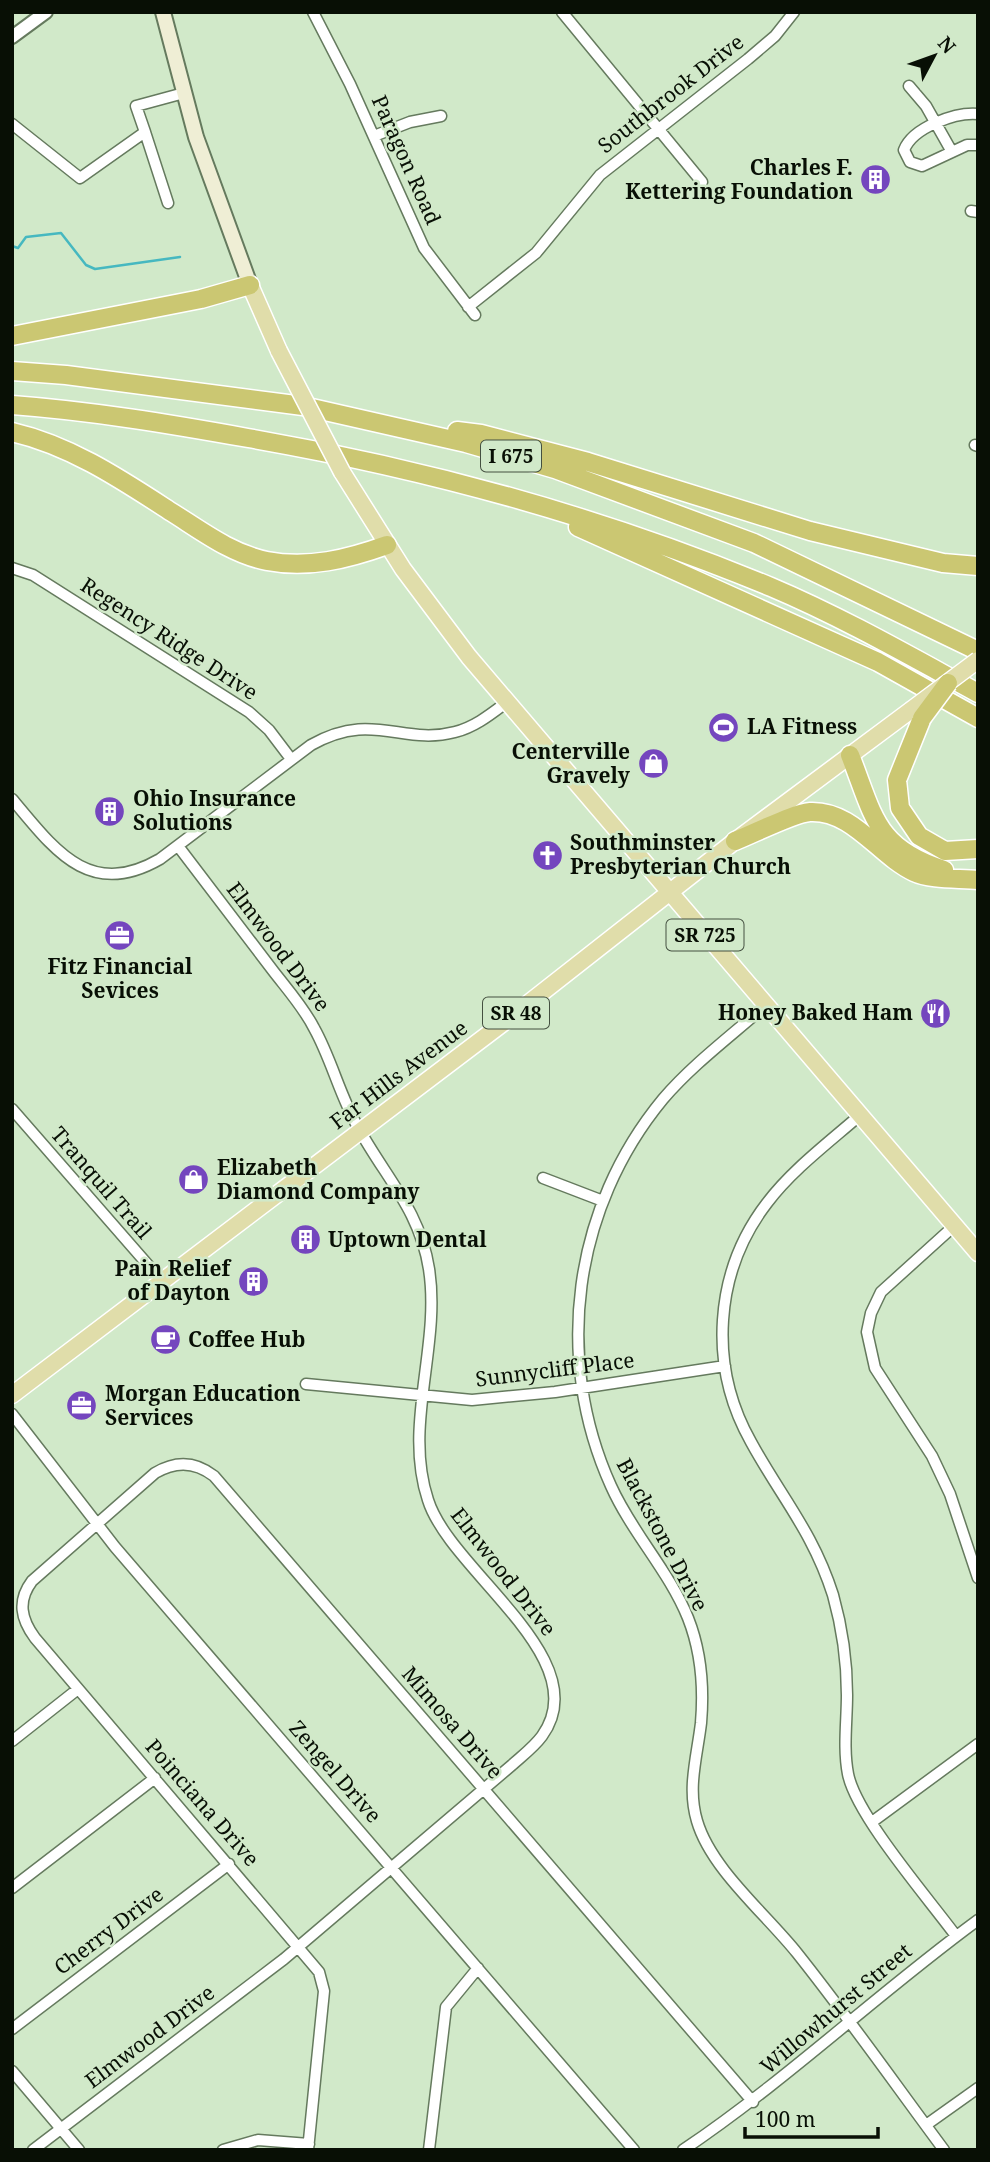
<svg xmlns="http://www.w3.org/2000/svg" width="990" height="2162" viewBox="0 0 990 2162" font-family="'Noto Serif',serif">
  <rect width="100%" height="100%" fill="#d1e9c9"/>
  <g fill="none" stroke-linecap="round" stroke-linejoin="round">
    <path stroke="#46b8c0" stroke-width="2.5" d="M 12,246 L 18,248 L 26,237 L 61,233 L 86,265 L 95,269 L 180,257"/>
    <defs>
      <path id="minor" d="M 313,12 L 350,84 L 424,248 L 475,315
        M 562,12 L 702,182
        M 909,86 L 926,106 L 952,152
        M 978,114 C 956,112 913,127 904,150 L 910,162 L 922,166 L 967,145 L 978,145
        M 12,124 L 80,178 L 145,132 L 136,106 L 184,93
        M 145,132 L 168,203
        M 374,136 L 410,122 L 441,116
        M 971,211 L 978,212
        M 468,307 L 536,253 L 600,175 L 748,59 L 775,36 L 794,12
        M 975,445 L 978,446
        M 12,568 L 33,575 L 249,712 L 269,730 L 291,759
        M 12,799 C 54,849 89,900 160,859 L 311,745 C 373,710 402,746 455,732 C 475,727 491,714 507,702
        M 766,1005 C 731,1036 693,1064 663,1099 C 573,1208 553,1358 611,1486 C 632,1533 669,1571 688,1618 C 701,1651 704,1688 701,1723 C 697,1757 687,1788 697,1821 C 711,1869 766,1914 797,1953 C 848,2017 895,2084 944,2150
        M 12,1109 L 162,1281
        M 859,1116 C 828,1143 792,1170 767,1203 C 714,1272 708,1366 751,1442 C 781,1497 813,1532 833,1595 C 842,1627 847,1662 847,1695 C 847,1721 843,1748 848,1774 C 856,1815 928,1898 956,1936
        M 543,1178 L 603,1201
        M 954,1226 L 881,1292 L 871,1313 L 867,1332 L 875,1368 L 932,1456 L 950,1494 L 978,1578
        M 306,1384 L 472,1400 L 555,1392 L 725,1366
        M 12,1414 L 115,1547 L 634,2150
        M 12,1741 L 78,1689
        M 872,1822 L 978,1744
        M 12,1888 L 155,1778
        M 12,2029 L 229,1864
        M 12,2071 L 79,2150
        M 926,2125 L 978,2088
        M 33,2150 L 284,1959 L 512,1765 C 522,1756 534,1747 542,1736 C 598,1659 450,1571 428,1500 C 403,1425 441,1346 429,1269 C 420,1211 386,1178 359,1129 C 340,1097 332,1060 314,1028 C 304,1008 288,990 274,972 C 242,930 210,888 178,846
        M 223,2150 L 258,2140 L 309,2144
        M 308,2150 L 324,1991 L 319,1972 L 35,1638 C 21,1619 17,1601 32,1581 L 155,1473 C 175,1461 195,1461 214,1476 L 753,2102
        M 429,2150 L 446,2007 L 478,1968
        M 683,2150 C 787,2080 877,1994 978,1920"/>
      <path id="tertiary" d="M 12,37 L 46,12"/>
      <path id="secondary" d="M 163,12 L 196,137 L 250,285"/>
      <path id="primary" d="M 250,285 L 279,351
        M 342,472 L 403,569 L 469,657 L 978,1253
        M 12,1395 L 507,1020 L 735,841 L 911,710"/>
      <path id="motorway" d="M 12,336 L 201,299 L 250,285
        M 12,371 L 66,375 L 303,406 L 466,443 L 555,469 L 754,543 L 978,651
        M 12,405 C 92,411 170,424 248,438 C 427,469 602,517 771,587 C 842,617 910,656 978,693
        M 457,431 L 481,434 L 588,462 L 810,531 L 943,563 L 978,566
        M 12,432 C 72,446 122,480 173,513 C 203,532 232,554 267,561 C 308,569 348,559 387,545
        M 578,527 L 878,662 L 978,718
        M 922,718 L 897,780 L 900,808 L 919,836 L 945,851 L 978,849
        M 850,755 C 874,816 875,848 944,870
        M 735,841 C 753,834 794,813 810,812 C 853,810 878,855 914,872 C 931,880 959,878 978,880"/>
    </defs>
    <use href="#minor" stroke="#657a5e" stroke-width="13"/>
    <use href="#tertiary" stroke="#657a5e" stroke-width="16"/>
    <use href="#secondary" stroke="#657a5e" stroke-width="18"/>
    <use href="#primary" stroke="#fff" stroke-width="19"/>
    <use href="#motorway" stroke="#fff" stroke-width="21"/>
    <use href="#minor" stroke="#fff" stroke-width="10"/>
    <use href="#tertiary" stroke="#fff" stroke-width="12"/>
    <use href="#secondary" stroke="#efeed5" stroke-width="14"/>
    <use href="#primary" stroke="#e0ddaa" stroke-width="16"/>
    <use href="#motorway" stroke="#cbc772" stroke-width="18"/>
    <defs>
      <path id="primary-bridge" d="M 279,351 L 342,472
        M 911,710 L 978,660"/>
      <path id="motorway-bridge" d="M 922,718 L 948,683"/>
    </defs>
    <use href="#primary-bridge" stroke="#fff" stroke-width="19" stroke-linecap="butt"/>
    <use href="#motorway-bridge" stroke="#fff" stroke-width="21" stroke-linecap="butt"/>
    <use href="#primary-bridge" stroke="#e0ddaa" stroke-width="16"/>
    <use href="#motorway-bridge" stroke="#cbc772" stroke-width="18"/>
  </g>
  <defs>
    <symbol id="building-disc" viewBox="-11 -11 22 22"><circle r="9.5" fill="#7446be" stroke="#d1e9c9"/><path d="M-4-6H4V6H1V3H-1V6H-4ZM-2.5-4.3h1.7v1.8h-1.7ZM.8-4.3h1.7v1.8H.8ZM-2.5-1h1.7V.8h-1.7ZM.8-1h1.7V.8H.8Z" fill="#fff"/></symbol>
    <symbol id="stadium-disc" viewBox="-11 -11 22 22"><circle r="9.5" fill="#7446be" stroke="#d1e9c9"/><path d="M0-5a6.5 5 0 1 0 0 10a6.5 5 0 1 0 0-10ZM-3.5-1.8h7v3.6h-7Z" fill="#fff"/></symbol>
    <symbol id="shop-disc" viewBox="-11 -11 22 22"><circle r="9.5" fill="#7446be" stroke="#d1e9c9"/><path d="M-5-2.5h2.3a2.7 3.5 0 0 1 5.4 0H5L5.5 6h-11ZM-1.5-2.5h3a1.5 2.3 0 0 0-3 0Z" fill="#fff"/></symbol>
    <symbol id="church-disc" viewBox="-11 -11 22 22"><circle r="9.5" fill="#7446be" stroke="#d1e9c9"/><path d="M-1.2-6h2.4v3.5h3.3v2.4h-3.3V6h-2.4V-.1h-3.3v-2.4h3.3Z" fill="#fff"/></symbol>
    <symbol id="office-disc" viewBox="-11 -11 22 22"><circle r="9.5" fill="#7446be" stroke="#d1e9c9"/><path d="M-6-3h4V-5.5h4V-3h4V5H-6ZM-1-4.5V-3h2v-1.5ZM-6 0V1H6V0Z" fill="#fff"/></symbol>
    <symbol id="restaurant-disc" viewBox="-11 -11 22 22"><circle r="9.5" fill="#7446be" stroke="#d1e9c9"/><path d="M-5-6h1v4h1v-4h1v4h1v-4h1v5L-1.5 .5V6h-2V.5L-5-1ZM5-6V6H3V1.5H1.5Q1.5-4 5-6Z" fill="#fff"/></symbol>
    <symbol id="cafe-disc" viewBox="-11 -11 22 22"><circle r="9.5" fill="#7446be" stroke="#d1e9c9"/><path d="M-5.5-4.5H6V0H3Q3 3.5 0 3.5H-2.5Q-5.5 3.5-5.5 0ZM3-3.2v2h1.7v-2ZM-6 4.5H4V6H-6Z" fill="#fff"/></symbol>
  </defs>
  <g fill-rule="evenodd">
    <use href="#building-disc" x="858" y="162" width="35" height="35"/>
    <use href="#stadium-disc" x="706" y="710" width="35" height="35"/>
    <use href="#shop-disc" x="636" y="746" width="35" height="35"/>
    <use href="#building-disc" x="92" y="794" width="35" height="35"/>
    <use href="#church-disc" x="530" y="838" width="35" height="35"/>
    <use href="#office-disc" x="102" y="918" width="35" height="35"/>
    <use href="#restaurant-disc" x="918" y="996" width="35" height="35"/>
    <use href="#shop-disc" x="176" y="1162" width="35" height="35"/>
    <use href="#building-disc" x="288" y="1222" width="35" height="35"/>
    <use href="#building-disc" x="236" y="1264" width="35" height="35"/>
    <use href="#cafe-disc" x="148" y="1322" width="35" height="35"/>
    <use href="#office-disc" x="64" y="1388" width="35" height="35"/>
  </g>
  <g text-anchor="middle" stroke-width="5" stroke-linejoin="round" paint-order="stroke">
    <g fill="#d1e9c9" stroke="#445040" stroke-width="2">
      <rect x="481" y="440.5" width="60" height="31" rx="5"/>
      <rect x="666.5" y="919.5" width="77" height="31" rx="5"/>
      <rect x="483" y="997.5" width="66" height="31" rx="5"/>
    </g>
    <g font-size="19" font-weight="bold" fill="#080f05">
      <text x="511" y="463">I 675</text>
      <text x="705" y="942">SR 725</text>
      <text x="516" y="1020">SR 48</text>
    </g>
    <g font-size="21" fill="#080f05" stroke="#d1e9c9">
      <text transform="translate(671 94) rotate(-38)" y="7">Southbrook Drive</text>
      <text transform="translate(406 160) rotate(66)" y="7">Paragon Road</text>
      <text transform="translate(169 639) rotate(33)" y="7">Regency Ridge Drive</text>
      <text transform="translate(278 947) rotate(53)" y="7">Elmwood Drive</text>
      <text transform="translate(399 1075) rotate(-37)" y="7">Far Hills Avenue</text>
      <text transform="translate(101 1183) rotate(49)" y="7">Tranquil Trail</text>
      <text transform="translate(555 1370) rotate(-7)" y="7">Sunnycliff Place</text>
      <text transform="translate(662 1535) rotate(62)" y="7">Blackstone Drive</text>
      <text transform="translate(503 1572) rotate(52)" y="7">Elmwood Drive</text>
      <text transform="translate(452 1723) rotate(49)" y="7">Mimosa Drive</text>
      <text transform="translate(335 1772) rotate(49)" y="7">Zengel Drive</text>
      <text transform="translate(202 1803) rotate(49)" y="7">Poinciana Drive</text>
      <text transform="translate(109 1931) rotate(-37)" y="7">Cherry Drive</text>
      <text transform="translate(836 2009) rotate(-40)" y="7">Willowhurst Street</text>
      <text transform="translate(150 2037) rotate(-37)" y="7">Elmwood Drive</text>
    </g>
    <g font-size="21" font-weight="bold" fill="#080f05" stroke="#d1e9c9" text-anchor="start">
      <text x="853" y="175" text-anchor="end">Charles F.<tspan x="853" dy="24">Kettering Foundation</tspan></text>
      <text x="747" y="734">LA Fitness</text>
      <text x="630" y="759" text-anchor="end">Centerville<tspan x="630" dy="24">Gravely</tspan></text>
      <text x="133" y="806">Ohio Insurance<tspan x="133" dy="24">Solutions</tspan></text>
      <text x="570" y="850">Southminster<tspan x="570" dy="24">Presbyterian Church</tspan></text>
      <text x="120" y="974" text-anchor="middle">Fitz Financial<tspan x="120" dy="24">Sevices</tspan></text>
      <text x="913" y="1020" text-anchor="end">Honey Baked Ham</text>
      <text x="217" y="1175">Elizabeth<tspan x="217" dy="24">Diamond Company</tspan></text>
      <text x="328" y="1247">Uptown Dental</text>
      <text x="230" y="1276" text-anchor="end">Pain Relief<tspan x="230" dy="24">of Dayton</tspan></text>
      <text x="188" y="1347">Coffee Hub</text>
      <text x="105" y="1401">Morgan Education<tspan x="105" dy="24">Services</tspan></text>
    </g>
  </g>
  <rect width="990" height="2162" fill="none" stroke="#080f05" stroke-width="28"/>
  <g transform="translate(934 56) rotate(49)" stroke="#d1e9c9" stroke-width="5" paint-order="stroke">
  <path d="M0-5L12 26L0 18L-12 26Z" fill="#080f05"/>
  <text y="-10" font-size="19" font-weight="bold" text-anchor="middle" fill="#080f05">N</text>
  </g>
  <path d="M745 2127v10h133v-10" fill="none" stroke="#080f05" stroke-width="3.5"/>
  <text x="755" y="2127" font-size="21" fill="#080f05" stroke="#d1e9c9" stroke-width="5" paint-order="stroke">100 m</text>
</svg>
